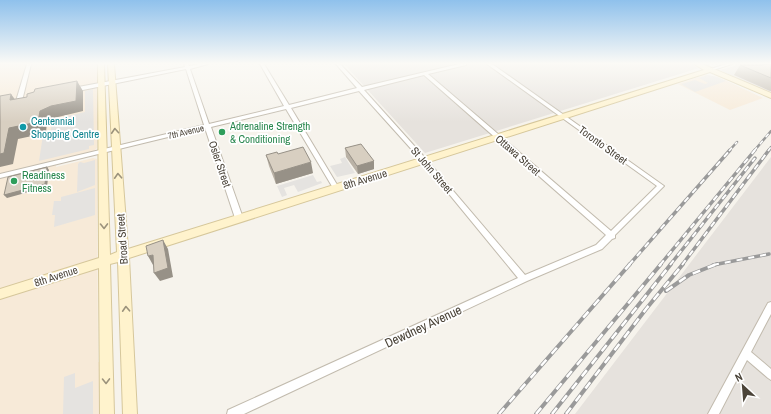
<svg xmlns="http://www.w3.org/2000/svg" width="771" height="414" viewBox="0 0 771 414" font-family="'Archivo Narrow',sans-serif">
  <rect width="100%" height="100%" fill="#f6f3ec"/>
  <path fill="#f7ead8" d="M 0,64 L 97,64 L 97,148 L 93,152 L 57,160 L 56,167 L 93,158 L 97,159 L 98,362 L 100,362 L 101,414 L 0,414 Z
    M 705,75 L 718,77 L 763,98 L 730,110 L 678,84 Z"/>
  <path fill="#e6e2dd" d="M 344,64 L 689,64 L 699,68 L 425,153 Z
    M 736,64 L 771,64 L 771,94 L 720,70 L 737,65 Z
    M 771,157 L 771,414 L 575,414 Z"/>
  <path fill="#e5e3e0" d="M 708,75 L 717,77 L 726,81 L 695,92 L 681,84 L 695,80 L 705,84 L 708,83 L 699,78 Z
    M 93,89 L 94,145 L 89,146 L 89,149 L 39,161 L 43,135 L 50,134 L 52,123 L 60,118 L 85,112 L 85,91 Z
    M 345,157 L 355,173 L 337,177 L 330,166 L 342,163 L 340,159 Z
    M 95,160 L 95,185 L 77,192 L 78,164 L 80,162 L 84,163 Z
    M 313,175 L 317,182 L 321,181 L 322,183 L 298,192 L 294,185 L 284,188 L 287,195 L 282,197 L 277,186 Z
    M 95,188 L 95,215 L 54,227 L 55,215 L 52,215 L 54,201 L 61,201 L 61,197 Z
    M 75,373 L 75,388 L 93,381 L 93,414 L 63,414 L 64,377 Z"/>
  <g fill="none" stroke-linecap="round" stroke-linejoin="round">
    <defs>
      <path id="street" d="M 27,64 L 31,64 L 22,101 L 19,103 L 16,101 Z
        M 184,64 L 188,64 L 189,66 L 200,64 L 208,64 L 190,69 L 209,124 L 284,106 L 260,64 L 264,64 L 289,105 L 357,88 L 336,64 L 340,64 L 362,87 L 459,64 L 466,64 L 466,65 L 428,74 L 611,231 L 657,186 L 487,64 L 492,64 L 664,186 L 615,235 L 615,238 L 612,239 L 602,249 L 527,281 L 244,414 L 227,414 L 228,410 L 518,278 L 422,161 L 359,91 L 291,108 L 339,188 L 336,190 L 333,188 L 286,109 L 211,127 L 243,218 L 239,221 L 235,218 L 205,128 L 0,178 L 0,174 L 204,125 L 186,69 L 73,92 L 70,90 L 73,88 L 185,67 ZM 424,75 L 606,235 L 596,245 L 525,275 L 426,159 L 364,90 Z
        M 726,64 L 732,64 L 710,71 L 708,70 Z
        M 771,302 L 771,314 L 751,352 L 771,369 L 771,380 L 768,378 L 747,360 L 719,414 L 708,414 L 768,303 Z"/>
      <path id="secondary" d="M 98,64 L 104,64 L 110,255 L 117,252 L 108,64 L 114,64 L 128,249 L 704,70 L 694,64 L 702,64 L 771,93 L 771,98 L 710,72 L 129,258 L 137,414 L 123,414 L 118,262 L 110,264 L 114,414 L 100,414 L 99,268 L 0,299 L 0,289 L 99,258 Z"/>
    </defs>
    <use href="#street" stroke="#c2bbae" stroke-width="2"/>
    <use href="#secondary" stroke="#d6c79b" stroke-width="2"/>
    <use href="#street" fill="#fff" fill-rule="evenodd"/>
    <use href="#secondary" fill="#fff3cd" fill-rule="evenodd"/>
    <defs>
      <path id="rail-far2" d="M 729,151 L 737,142
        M 754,151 L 771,131
        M 768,151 L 771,147"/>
      <path id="rail-far1" d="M 629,265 L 730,150
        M 660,265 L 755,150
        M 670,265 L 755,158
        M 682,265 L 769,150
        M 713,265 L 769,254"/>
      <path id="rail" d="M 666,291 L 689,275 L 717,264
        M 499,414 L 630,264
        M 536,414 L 661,264
        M 552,414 L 671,264
        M 566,414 L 646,309 L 683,264"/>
    </defs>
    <use href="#rail-far2" stroke="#9a9a9a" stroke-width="2.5"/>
    <use href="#rail-far1" stroke="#9a9a9a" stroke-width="3.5"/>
    <use href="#rail" stroke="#9a9a9a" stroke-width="4"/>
    <use href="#rail-far2" stroke="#fff" stroke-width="1.5" stroke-dasharray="4.5" stroke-linecap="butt"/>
    <use href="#rail-far1" stroke="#fff" stroke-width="2" stroke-dasharray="6" stroke-linecap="butt"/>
    <use href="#rail" stroke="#fff" stroke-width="2.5" stroke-dasharray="8" stroke-linecap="butt"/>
  </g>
  <path fill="#bab2a6" d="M 771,64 L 771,91 L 770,91 L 734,75 L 740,65 L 762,65 Z
    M 345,148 L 374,169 L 358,174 L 346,157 Z
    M 278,154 L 313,173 L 276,184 L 269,166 L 266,155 Z"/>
  <path fill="#979187" d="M 77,81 L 83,91 L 83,111 L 58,117 L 47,121 L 46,133 L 18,139 L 13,164 L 0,167 L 0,154 L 9,128 Z
    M 11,94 L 19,105 L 10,100 Z
    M 374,161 L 374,169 L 358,174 L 357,166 Z
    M 311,162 L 313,173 L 276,184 L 274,173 Z
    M 47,167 L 49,170 L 47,187 L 7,198 L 4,195 Z
    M 163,240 L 168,249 L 173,277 L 160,281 L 154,273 Z
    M 153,255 L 158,263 L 153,265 L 148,256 Z"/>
  <path fill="#d8cfc1" stroke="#979187" d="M 766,64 L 771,64 L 771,78 L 740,65 L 762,65 Z
    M 77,81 L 76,101 L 51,106 L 40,111 L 38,122 L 9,128 L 4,153 L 0,154 L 0,96 L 11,94 L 10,100 L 27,97 L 27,94 L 34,92 L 35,89 Z
    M 361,144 L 374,161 L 357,166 L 345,148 Z
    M 303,147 L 311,162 L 274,173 L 266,155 L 277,152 L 278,154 Z
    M 47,167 L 45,184 L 4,195 L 8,177 Z
    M 163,240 L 168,268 L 154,273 L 153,255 L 148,256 L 146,246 Z"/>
  <defs><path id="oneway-chevron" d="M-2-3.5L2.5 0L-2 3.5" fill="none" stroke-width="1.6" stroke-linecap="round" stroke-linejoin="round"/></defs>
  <g stroke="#9c937c">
    <use href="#oneway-chevron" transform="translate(115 131) rotate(-94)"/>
    <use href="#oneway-chevron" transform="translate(118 176) rotate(-93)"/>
    <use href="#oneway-chevron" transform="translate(104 226) rotate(89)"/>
    <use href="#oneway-chevron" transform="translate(126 309) rotate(-93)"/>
    <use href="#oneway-chevron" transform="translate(106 381) rotate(89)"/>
  </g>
  <linearGradient id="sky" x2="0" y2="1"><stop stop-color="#8fc1ec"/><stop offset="0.52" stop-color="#fbfaf6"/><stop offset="1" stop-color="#fbfaf6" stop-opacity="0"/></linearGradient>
  <rect width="771" height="122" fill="url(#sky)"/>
  <circle fill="#0f9aa8" stroke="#fff" stroke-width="1.5" cx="23" cy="127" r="4"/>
  <g fill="#2e9e5b" stroke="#fff" stroke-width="1.5">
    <circle cx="222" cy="132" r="4"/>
    <circle cx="14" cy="181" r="4"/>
  </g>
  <g text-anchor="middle" stroke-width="3.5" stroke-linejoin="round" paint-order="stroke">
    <g font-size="9" fill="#4b4439" stroke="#fff">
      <text transform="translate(186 132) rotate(-13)" y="3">7th Avenue</text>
    </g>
    <g font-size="11" fill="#0d838f" stroke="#fff" text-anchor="start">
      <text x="31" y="125">Centennial<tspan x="31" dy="13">Shopping Centre</tspan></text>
    </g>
    <g font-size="11" fill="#27864d" stroke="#fff" text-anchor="start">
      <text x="230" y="130">Adrenaline Strength<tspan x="230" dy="13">&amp; Conditioning</tspan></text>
      <text x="22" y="179">Readiness<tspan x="22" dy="13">Fitness</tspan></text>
    </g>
    <g font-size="11" fill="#4b4439" stroke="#fff">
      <text transform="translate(603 145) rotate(36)" y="4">Toronto Street</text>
      <text transform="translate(518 155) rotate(41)" y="4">Ottawa Street</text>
      <text transform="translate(220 164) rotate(71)" y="4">Osler Street</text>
      <text transform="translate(432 170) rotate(49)" y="4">St John Street</text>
      <text transform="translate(365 179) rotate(-17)" y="4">8th Avenue</text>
      <text transform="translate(122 239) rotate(-94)" y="4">Broad Street</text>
      <text transform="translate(56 276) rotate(-18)" y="4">8th Avenue</text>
    </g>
    <g font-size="13" fill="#4b4439" stroke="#fff">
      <text transform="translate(423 326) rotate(-25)" y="5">Dewdney Avenue</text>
    </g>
  </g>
  <g transform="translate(743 386) rotate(334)" stroke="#ffffff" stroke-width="3" paint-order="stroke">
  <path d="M0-3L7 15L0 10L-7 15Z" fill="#4b4439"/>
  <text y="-6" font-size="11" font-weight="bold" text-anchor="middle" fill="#4b4439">N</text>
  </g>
</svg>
